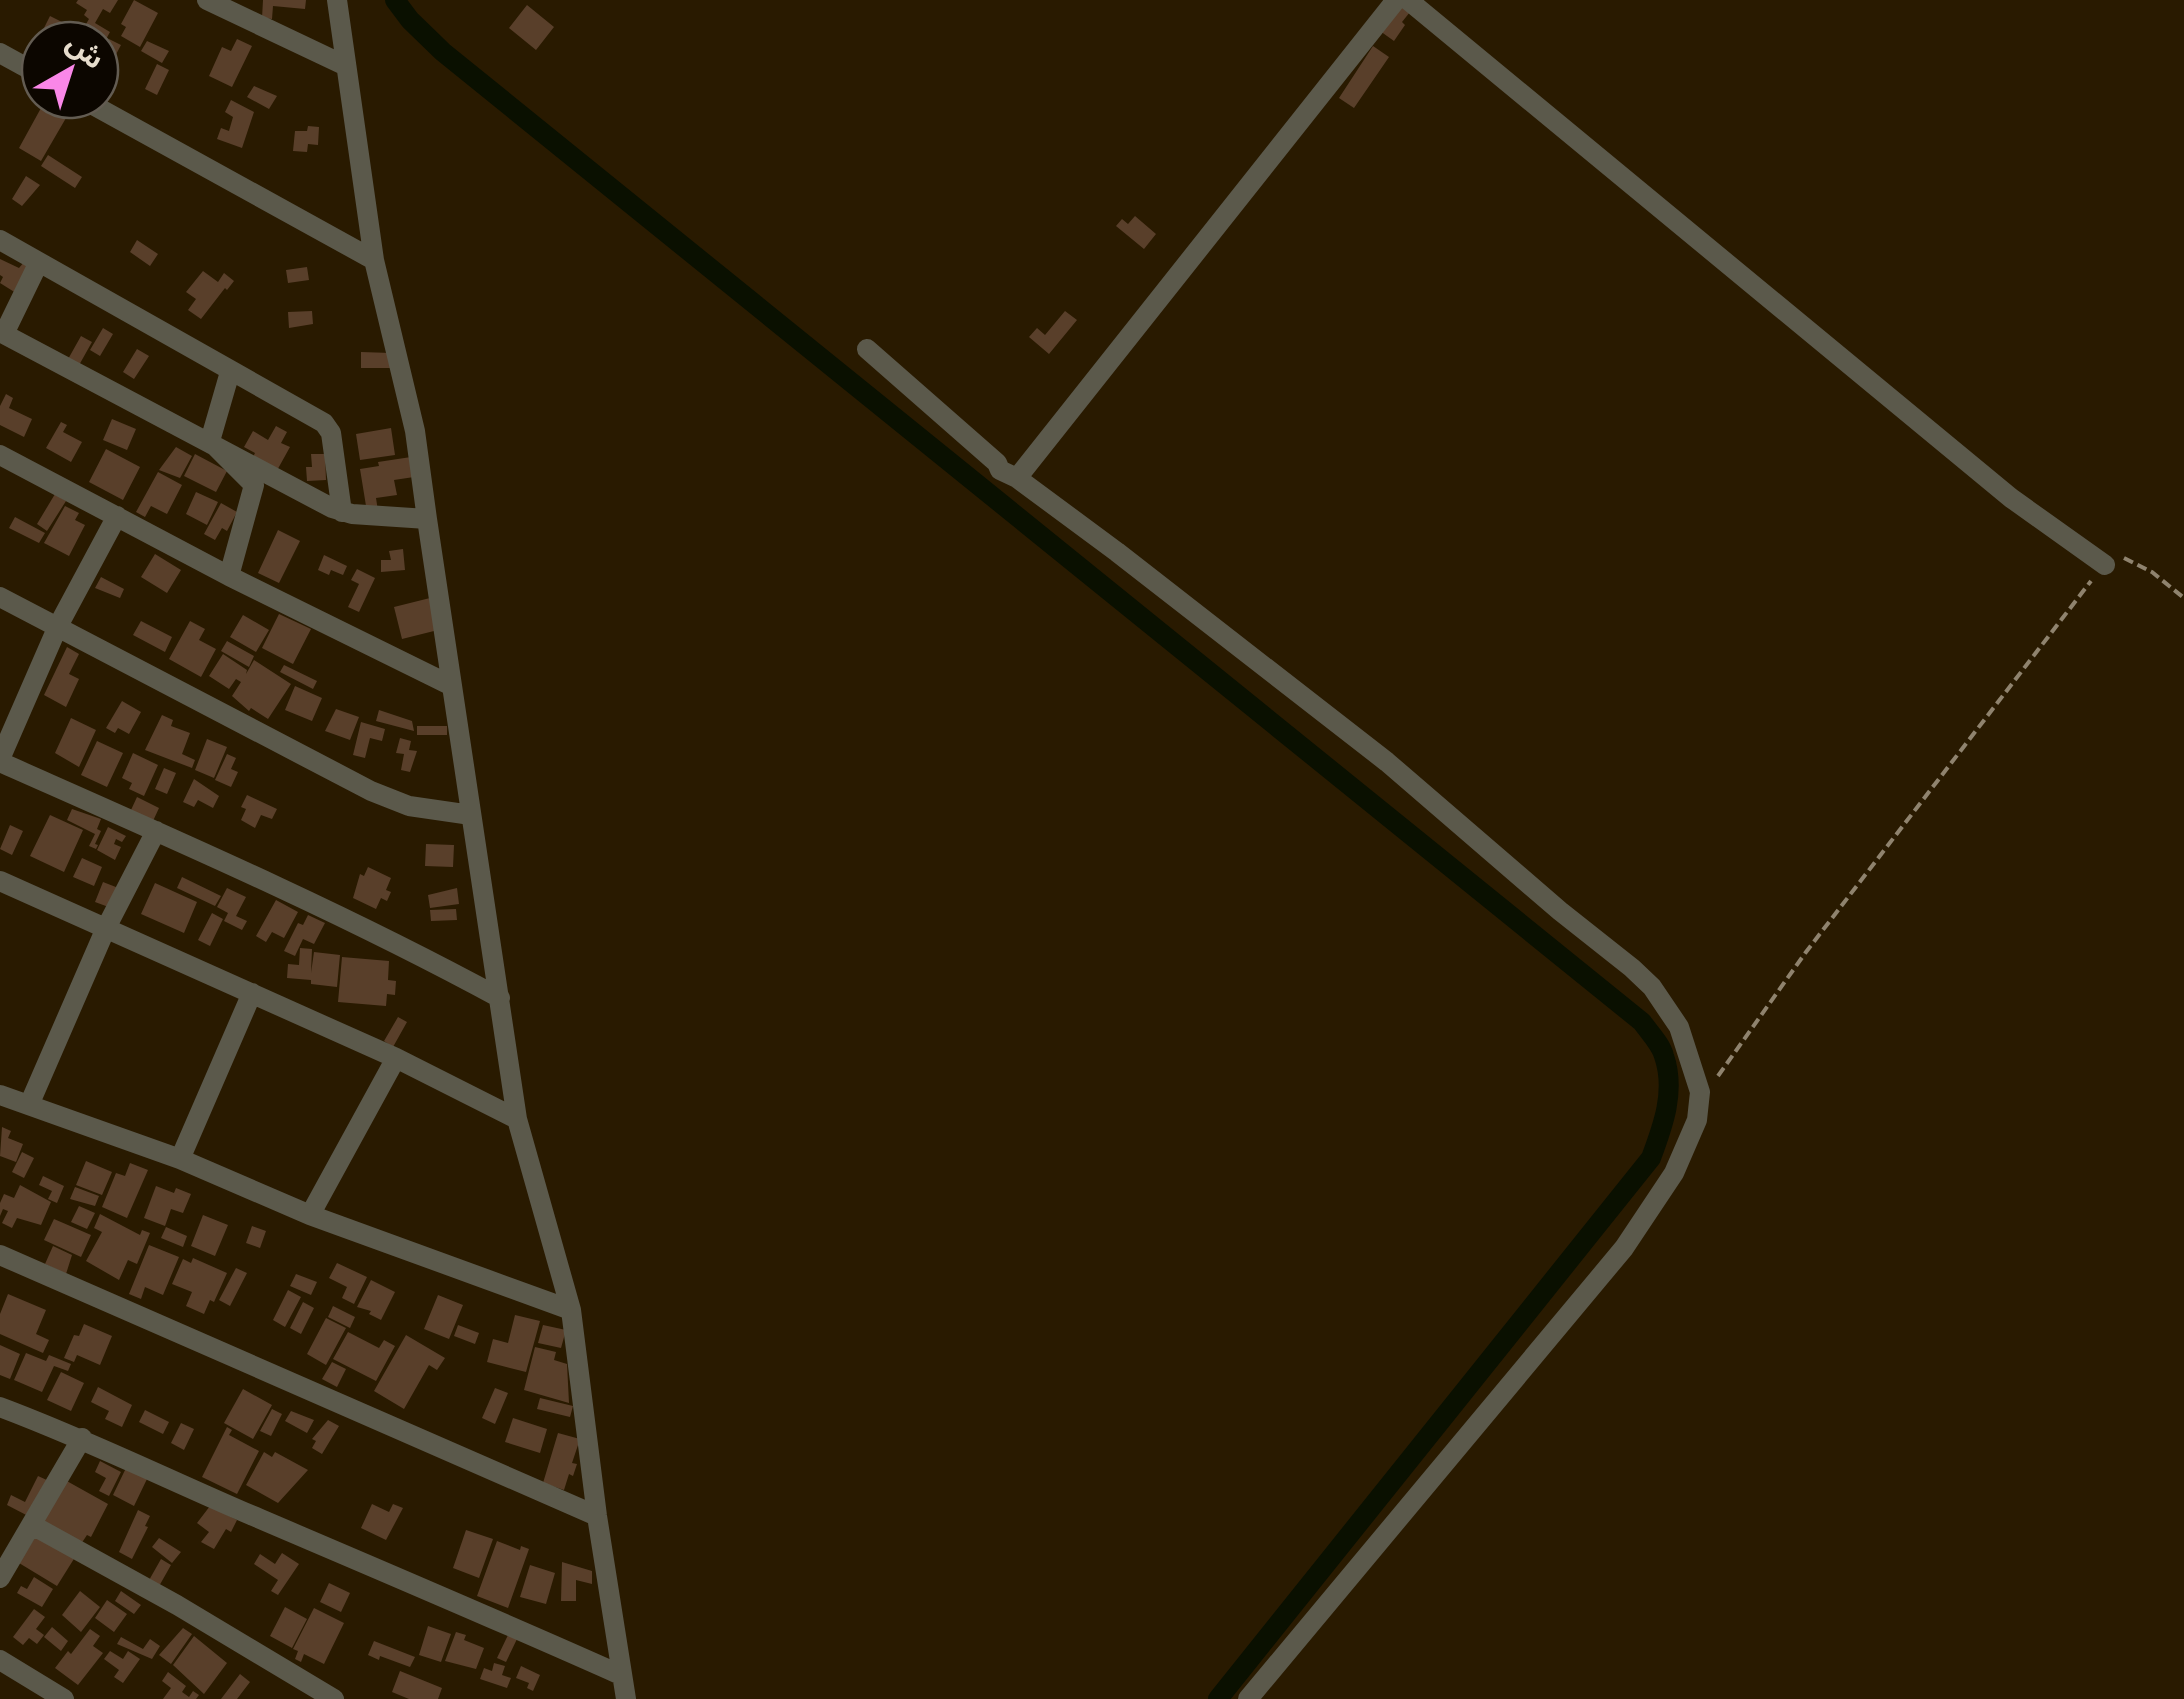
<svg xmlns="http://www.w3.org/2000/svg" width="2184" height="1699" viewBox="0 0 2184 1699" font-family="'Nunito Sans','Noto Sans Arabic',sans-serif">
  <rect width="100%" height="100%" fill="#291a00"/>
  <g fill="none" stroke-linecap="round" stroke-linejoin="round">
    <path stroke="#0a1000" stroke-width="20" d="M 395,0 L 410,20 L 443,52 L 1642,1022 C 1649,1032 1661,1044 1664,1056 C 1676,1091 1663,1126 1651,1158 L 1218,1699"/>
  </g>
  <path fill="#593f2a" d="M 78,0 L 118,0 L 110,13 L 103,9 L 95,23 L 110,32 L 104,43 L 82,31 L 89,19 L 84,15 L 87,10 L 76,3 Z
    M 134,0 L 158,13 L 140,47 L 121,36 L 126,27 L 121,24 Z
    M 263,0 L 306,0 L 305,9 L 273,6 L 272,19 L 262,18 Z
    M 1400,4 L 1410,12 L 1402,22 L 1405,25 L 1394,41 L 1380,31 Z
    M 527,5 L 554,27 L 536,50 L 509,28 Z
    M 50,16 L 76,29 L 70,40 L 46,40 L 40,36 Z
    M 109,39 L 121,45 L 112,62 L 100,56 Z
    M 237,39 L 252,46 L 232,87 L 209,76 L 222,47 L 231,51 Z
    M 147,41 L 169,51 L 162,63 L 141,51 Z
    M 1373,46 L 1389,57 L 1354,108 L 1339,98 Z
    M 157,64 L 169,70 L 157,95 L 145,89 Z
    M 254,86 L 277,96 L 269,109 L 247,97 Z
    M 56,100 L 73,106 L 41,161 L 19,148 L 41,108 L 49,113 Z
    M 231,100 L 254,112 L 242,148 L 217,139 L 221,128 L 229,131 L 233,117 L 225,112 Z
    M 308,126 L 319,127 L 318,145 L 308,144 L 307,152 L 293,151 L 295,131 L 307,131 Z
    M 48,155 L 82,177 L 75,188 L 41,166 Z
    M 26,176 L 40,185 L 22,206 L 12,199 Z
    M 1135,216 L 1156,234 L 1144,249 L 1116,226 L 1122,219 L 1128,224 Z
    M 137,240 L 158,254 L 150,266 L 130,252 Z
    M 0,259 L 19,268 L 25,261 L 33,266 L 16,293 L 0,283 L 3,277 L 0,275 Z
    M 307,267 L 309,280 L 288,283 L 286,270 Z
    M 203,271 L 218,282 L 224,273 L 234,281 L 227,290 L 225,288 L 201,319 L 188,310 L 196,299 L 186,292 Z
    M 312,311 L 313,324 L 289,328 L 288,312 Z
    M 1065,311 L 1077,320 L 1049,354 L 1029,337 L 1037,328 L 1045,335 Z
    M 103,328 L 113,334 L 100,356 L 90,350 Z
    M 81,336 L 92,342 L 78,367 L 67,361 Z
    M 137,349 L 149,356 L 134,379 L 123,372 Z
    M 361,352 L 391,353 L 392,368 L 361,368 Z
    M 6,394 L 13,398 L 9,408 L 32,419 L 24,437 L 0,425 L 0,406 Z
    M 112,419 L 136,429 L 127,450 L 103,440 Z
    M 61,422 L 67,425 L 63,432 L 82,442 L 71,462 L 46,448 Z
    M 276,426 L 287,432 L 281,443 L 290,447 L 275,474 L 251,461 L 255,453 L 244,447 L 253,431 L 268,440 Z
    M 391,428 L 395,455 L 360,460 L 356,434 Z
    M 176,447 L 192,456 L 180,478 L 159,470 Z
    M 106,449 L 140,467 L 123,500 L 89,482 Z
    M 195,454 L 227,471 L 216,492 L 184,476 Z
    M 311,454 L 325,454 L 326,480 L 307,481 L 306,467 L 312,467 Z
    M 411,457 L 414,477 L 394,480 L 397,495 L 376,498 L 378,511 L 367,512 L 360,469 L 379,466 L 378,462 Z
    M 158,472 L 182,485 L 167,514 L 151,506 L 145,517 L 136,512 Z
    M 196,492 L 218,502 L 207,525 L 186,514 Z
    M 55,494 L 66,501 L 47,531 L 37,524 Z
    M 221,503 L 237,512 L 227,531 L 222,528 L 215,540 L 204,534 Z
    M 65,506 L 79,513 L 75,520 L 85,525 L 69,556 L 44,543 Z
    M 15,517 L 45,533 L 39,543 L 9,528 Z
    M 278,530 L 300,541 L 279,583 L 258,573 Z
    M 403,549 L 405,570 L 381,572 L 381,560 L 391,560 L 389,551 Z
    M 155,554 L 181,570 L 167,593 L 141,577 Z
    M 324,555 L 347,566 L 343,575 L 331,570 L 329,575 L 318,570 Z
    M 357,569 L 375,578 L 359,612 L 348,607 L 359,584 L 351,580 Z
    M 101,577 L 124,589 L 120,598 L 95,588 Z
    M 430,598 L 438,630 L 402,639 L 394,607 Z
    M 279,614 L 311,629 L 293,664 L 262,648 Z
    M 243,615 L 269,630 L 256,652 L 230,637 Z
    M 141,621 L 172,637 L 165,652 L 133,635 Z
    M 190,621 L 205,629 L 199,640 L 216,649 L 201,677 L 169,659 Z
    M 227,641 L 254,656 L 249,667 L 221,651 Z
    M 67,647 L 79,654 L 69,674 L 79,679 L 66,707 L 44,695 Z
    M 223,654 L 247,670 L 246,674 L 254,660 L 291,684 L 268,719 L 251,708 L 249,711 L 232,696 L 241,682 L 236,679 L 229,689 L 209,676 Z
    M 284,665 L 317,681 L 313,689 L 280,672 Z
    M 295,686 L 322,698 L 312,721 L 285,710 Z
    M 122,701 L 141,712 L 129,734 L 118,728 L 115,733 L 106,728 Z
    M 336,709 L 359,717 L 350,740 L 325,731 Z
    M 379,710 L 412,721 L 414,731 L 376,721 Z
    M 162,715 L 173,720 L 171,726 L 190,733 L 182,754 L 195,760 L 192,768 L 145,750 Z
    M 71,718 L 96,730 L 79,767 L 55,753 Z
    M 361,722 L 385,729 L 382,741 L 370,738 L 365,758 L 353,755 Z
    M 417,726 L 447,726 L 447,735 L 417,735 Z
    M 400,738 L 411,741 L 409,750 L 417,751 L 410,772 L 401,770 L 404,754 L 396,753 Z
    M 207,739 L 227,747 L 214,778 L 195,770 Z
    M 97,741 L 123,753 L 107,787 L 81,775 Z
    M 133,753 L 158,765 L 144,796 L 129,789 L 132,783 L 122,778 Z
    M 227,754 L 236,758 L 231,769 L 238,772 L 231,787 L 215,780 Z
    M 164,768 L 176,773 L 167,794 L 155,789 Z
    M 194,779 L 219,796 L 213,808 L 198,800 L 194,807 L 183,802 Z
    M 247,795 L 277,809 L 272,819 L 261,815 L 255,828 L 241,820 L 246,809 L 241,807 Z
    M 137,797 L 159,808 L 153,821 L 131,810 Z
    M 72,809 L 101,819 L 97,829 L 101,831 L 95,844 L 98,845 L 96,849 L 89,846 L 95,834 L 67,820 Z
    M 50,815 L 83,830 L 64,872 L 30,856 Z
    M 10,825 L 23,831 L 12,855 L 0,849 Z
    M 108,827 L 126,836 L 122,842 L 116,839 L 114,844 L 121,847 L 115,860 L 97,850 Z
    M 426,844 L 454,845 L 453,867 L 425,866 Z
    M 82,858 L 102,867 L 94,886 L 73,877 Z
    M 368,867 L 391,878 L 386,890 L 391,892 L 387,901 L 381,898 L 376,909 L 353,898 L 360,874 L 364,876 Z
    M 182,877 L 221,896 L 215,906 L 177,888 Z
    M 103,882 L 121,889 L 114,909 L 95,902 Z
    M 155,883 L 197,902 L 184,933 L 141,914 Z
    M 227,888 L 246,897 L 236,916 L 247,921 L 242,930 L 224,921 L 228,913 L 217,907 Z
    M 457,888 L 459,904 L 430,908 L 428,895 Z
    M 276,900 L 298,912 L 284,938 L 272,932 L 266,942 L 256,936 Z
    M 456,909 L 457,920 L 431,921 L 430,910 Z
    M 212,913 L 223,919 L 210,946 L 198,940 Z
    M 308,915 L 325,923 L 314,944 L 303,939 L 295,956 L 284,951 L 298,923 L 303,925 Z
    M 300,948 L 312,949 L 311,973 L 314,952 L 340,955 L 337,987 L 311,984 L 311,980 L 287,978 L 288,964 L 299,965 Z
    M 342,957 L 389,961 L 388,980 L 396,981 L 395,995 L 387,994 L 386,1006 L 338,1002 Z
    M 398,1017 L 407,1022 L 393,1047 L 384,1041 Z
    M 2,1127 L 11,1131 L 8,1138 L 23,1144 L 16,1162 L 0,1156 Z
    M 22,1152 L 34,1158 L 24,1178 L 12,1172 Z
    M 86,1161 L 112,1172 L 102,1195 L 76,1185 Z
    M 130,1163 L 148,1170 L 127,1218 L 102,1207 L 116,1173 L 125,1176 Z
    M 43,1176 L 64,1186 L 57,1203 L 48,1199 L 52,1191 L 39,1185 Z
    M 20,1185 L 51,1202 L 41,1225 L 17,1218 L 12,1228 L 2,1223 L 8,1211 L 3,1209 L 0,1216 L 0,1203 L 4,1194 L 14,1198 Z
    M 156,1186 L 174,1193 L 176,1188 L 191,1194 L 183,1213 L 171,1209 L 165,1226 L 144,1218 Z
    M 75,1187 L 99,1196 L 95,1206 L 70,1199 Z
    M 79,1206 L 95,1213 L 87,1229 L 71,1222 Z
    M 100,1214 L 140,1235 L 142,1230 L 150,1233 L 137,1264 L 128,1260 L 119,1280 L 86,1261 L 102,1232 L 94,1228 Z
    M 203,1215 L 228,1225 L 215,1256 L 191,1246 Z
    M 54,1219 L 91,1235 L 81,1257 L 44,1240 Z
    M 252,1226 L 266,1231 L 260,1248 L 246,1243 Z
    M 166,1227 L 187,1236 L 183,1247 L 161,1238 Z
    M 149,1245 L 179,1257 L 163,1295 L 145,1287 L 141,1299 L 129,1294 Z
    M 53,1246 L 72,1255 L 66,1274 L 45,1264 Z
    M 193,1258 L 227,1273 L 214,1302 L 210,1300 L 204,1314 L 186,1306 L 192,1292 L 172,1284 L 183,1259 L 191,1263 Z
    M 337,1263 L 367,1277 L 354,1304 L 342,1298 L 347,1287 L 329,1278 Z
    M 236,1268 L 247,1273 L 230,1306 L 219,1300 Z
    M 296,1274 L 317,1282 L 311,1295 L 290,1286 Z
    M 371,1280 L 395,1292 L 381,1320 L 369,1314 L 371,1311 L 357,1307 Z
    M 288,1290 L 301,1297 L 285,1327 L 273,1320 Z
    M 8,1294 L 46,1310 L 36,1334 L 49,1340 L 43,1353 L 0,1334 L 0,1314 Z
    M 438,1295 L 463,1305 L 449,1339 L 424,1329 Z
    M 303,1302 L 314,1308 L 301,1334 L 290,1328 Z
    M 333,1306 L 355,1317 L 350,1328 L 328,1317 Z
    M 515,1315 L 540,1321 L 526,1372 L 487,1362 L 493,1339 L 508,1343 Z
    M 326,1318 L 346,1328 L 326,1365 L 307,1354 Z
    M 84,1324 L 112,1336 L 100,1365 L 77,1355 L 74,1362 L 64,1358 L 74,1335 L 79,1336 Z
    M 458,1325 L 479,1333 L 475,1344 L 454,1336 Z
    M 543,1325 L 566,1330 L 561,1348 L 538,1343 Z
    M 348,1332 L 379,1348 L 384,1340 L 395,1346 L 376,1381 L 333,1359 Z
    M 406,1335 L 445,1358 L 437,1370 L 429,1365 L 404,1409 L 374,1391 Z
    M 0,1345 L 20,1354 L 10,1379 L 0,1375 Z
    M 535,1347 L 556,1352 L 554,1360 L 567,1364 L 569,1403 L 524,1390 Z
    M 26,1353 L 46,1361 L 49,1355 L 71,1364 L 68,1371 L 54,1366 L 42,1392 L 14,1380 Z
    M 332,1362 L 346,1369 L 337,1387 L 322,1379 Z
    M 61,1372 L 84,1383 L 71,1411 L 47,1400 Z
    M 98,1387 L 132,1405 L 122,1427 L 105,1419 L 109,1411 L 91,1402 Z
    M 495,1388 L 508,1393 L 495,1424 L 482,1418 Z
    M 243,1389 L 272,1405 L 253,1439 L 224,1423 Z
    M 540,1398 L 573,1406 L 570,1417 L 537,1409 Z
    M 272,1409 L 282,1414 L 271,1436 L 260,1431 Z
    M 145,1410 L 169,1422 L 163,1434 L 139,1422 Z
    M 291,1411 L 314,1420 L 307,1433 L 285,1421 Z
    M 513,1418 L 547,1429 L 540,1453 L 505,1442 Z
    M 328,1420 L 339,1426 L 322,1454 L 312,1448 L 316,1441 L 312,1439 Z
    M 181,1423 L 194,1429 L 184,1450 L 171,1443 Z
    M 227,1427 L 232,1430 L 229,1435 L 259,1451 L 237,1494 L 202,1477 Z
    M 558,1433 L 580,1439 L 572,1463 L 577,1464 L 573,1476 L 569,1474 L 564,1490 L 543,1483 Z
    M 264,1452 L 272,1457 L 275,1452 L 308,1470 L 278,1503 L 246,1485 Z
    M 100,1461 L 121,1472 L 109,1496 L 99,1491 L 106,1478 L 95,1472 Z
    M 126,1468 L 147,1479 L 134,1506 L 113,1495 Z
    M 38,1476 L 49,1481 L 32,1518 L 7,1505 L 11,1495 L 25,1502 Z
    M 65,1480 L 108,1504 L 91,1537 L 87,1535 L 81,1544 L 41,1522 Z
    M 372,1504 L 389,1512 L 393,1504 L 403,1508 L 386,1540 L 361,1528 Z
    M 210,1506 L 237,1520 L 231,1532 L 226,1529 L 214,1549 L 201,1542 L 209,1532 L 197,1523 Z
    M 138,1510 L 150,1516 L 145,1526 L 148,1527 L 132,1559 L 119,1552 Z
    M 466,1530 L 493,1539 L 479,1578 L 453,1568 Z
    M 39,1531 L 77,1554 L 57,1586 L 19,1563 Z
    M 159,1538 L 181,1552 L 172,1563 L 152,1547 Z
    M 497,1541 L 520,1550 L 521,1546 L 529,1549 L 508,1608 L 477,1596 Z
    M 282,1553 L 299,1564 L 278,1595 L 271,1591 L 278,1580 L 254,1564 L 260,1554 L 275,1564 Z
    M 161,1559 L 171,1565 L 158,1588 L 148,1582 Z
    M 562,1562 L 592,1571 L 592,1584 L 576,1580 L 576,1601 L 561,1601 Z
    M 530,1565 L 555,1573 L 546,1604 L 520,1597 Z
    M 34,1577 L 53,1589 L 42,1607 L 17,1593 L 21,1586 L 27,1589 Z
    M 329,1583 L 350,1593 L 341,1612 L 320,1602 Z
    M 80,1591 L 100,1607 L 81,1632 L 62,1615 Z
    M 121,1591 L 141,1605 L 134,1614 L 115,1601 Z
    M 107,1600 L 127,1614 L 114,1632 L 95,1618 Z
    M 285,1607 L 307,1619 L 292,1648 L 270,1636 Z
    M 314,1608 L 344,1623 L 324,1664 L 304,1654 L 301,1662 L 295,1659 L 298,1651 L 293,1649 Z
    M 34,1609 L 45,1617 L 36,1629 L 44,1635 L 37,1644 L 29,1638 L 23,1645 L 13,1637 Z
    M 428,1626 L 451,1634 L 441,1662 L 419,1655 Z
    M 52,1627 L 68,1641 L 61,1651 L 44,1637 Z
    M 183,1628 L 192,1634 L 171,1664 L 159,1655 Z
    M 90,1629 L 100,1636 L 93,1646 L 103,1653 L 78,1685 L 55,1668 L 68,1651 L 71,1654 Z
    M 456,1632 L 466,1635 L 464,1640 L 484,1648 L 476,1669 L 445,1661 Z
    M 508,1635 L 517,1639 L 506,1662 L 497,1658 Z
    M 194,1636 L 227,1663 L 204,1694 L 173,1665 Z
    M 121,1637 L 143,1649 L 150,1639 L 160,1646 L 152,1659 L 117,1644 Z
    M 374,1641 L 415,1657 L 410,1667 L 380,1656 L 379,1660 L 368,1655 Z
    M 110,1651 L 123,1659 L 128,1651 L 140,1659 L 123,1683 L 114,1677 L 119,1670 L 104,1659 Z
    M 494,1663 L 505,1666 L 502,1675 L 511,1678 L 507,1688 L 480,1679 L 484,1668 L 492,1671 Z
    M 521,1666 L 540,1675 L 533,1691 L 527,1688 L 529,1683 L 516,1678 Z
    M 400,1671 L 442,1688 L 438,1699 L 409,1699 L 392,1692 Z
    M 168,1672 L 186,1686 L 182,1692 L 189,1697 L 193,1691 L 199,1695 L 196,1699 L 163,1699 L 171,1688 L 162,1681 Z
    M 240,1674 L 250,1682 L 237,1699 L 221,1699 Z"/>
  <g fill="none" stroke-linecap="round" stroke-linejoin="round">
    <path stroke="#8f836e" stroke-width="4" stroke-dasharray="10 5" stroke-linecap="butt" d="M 2124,558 L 2152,572 L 2184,598
      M 1718,1076 L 1806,952 L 2091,581"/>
    <path stroke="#5b594b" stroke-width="20" d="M 207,0 L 346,66
      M 1408,0 L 2011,498 L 2105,565
      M 0,53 L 40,75
      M 84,100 L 374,260
      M 0,240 L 324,423 L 331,433 L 342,512
      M 0,332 L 332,508 L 352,514 L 427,519 L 415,431 L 374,260 L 337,0
      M 4,334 L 38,264
      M 867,349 L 997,463 L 1000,470 L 1017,478 L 1117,552 L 1387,762 L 1560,911 L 1632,968 L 1652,987 L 1679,1027 L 1700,1092 L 1697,1120 L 1674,1173 L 1624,1248 L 1248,1699
      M 0,455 L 229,576 L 450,685
      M 1017,478 L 1396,0
      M 427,519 L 517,1119 L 571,1310 L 597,1516 L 626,1699
      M 229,576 L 254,485 L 210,441 L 230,372
      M 0,597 L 371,791 L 409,806 L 471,815
      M 0,759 L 58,626 L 117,516
      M 0,762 C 169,837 338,910 500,998
      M 0,881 L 396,1058 L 517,1119
      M 0,1095 L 180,1159 L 310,1215 L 571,1310
      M 29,1105 L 106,928 L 156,831
      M 180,1159 L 252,993
      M 310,1215 L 396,1058
      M 0,1255 L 597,1516
      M 0,1407 C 86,1439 167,1479 251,1515 C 375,1568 498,1620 621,1675
      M 32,1525 L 177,1605 L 334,1699
      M 0,1578 L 82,1438
      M 0,1660 L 64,1699"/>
  </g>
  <g transform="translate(70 70) rotate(39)"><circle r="48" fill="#0c0600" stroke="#635c52" stroke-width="2.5"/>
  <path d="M0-8L18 38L0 25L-18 38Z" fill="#fa87e8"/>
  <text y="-15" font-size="28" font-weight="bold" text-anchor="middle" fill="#e6dccc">ش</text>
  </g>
</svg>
